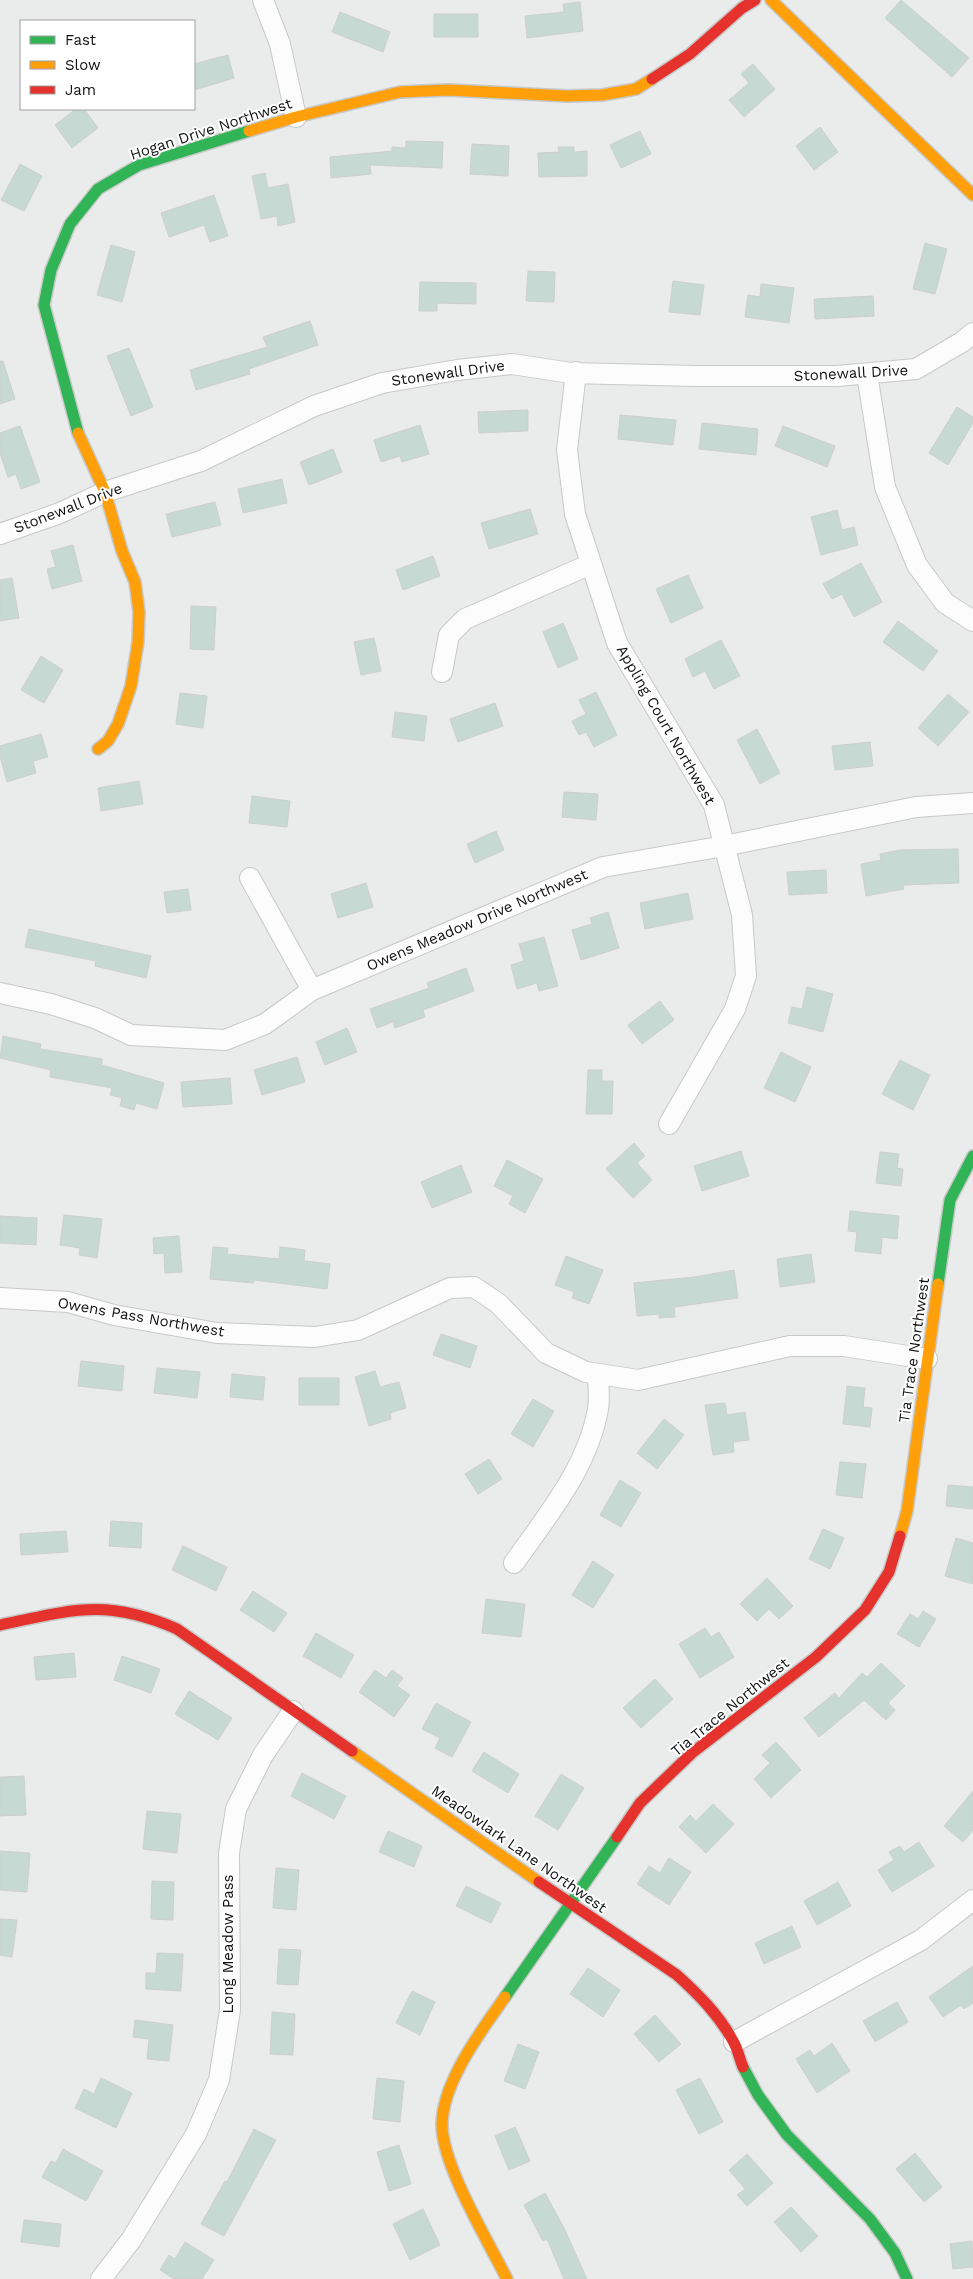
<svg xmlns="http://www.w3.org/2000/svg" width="973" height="2279" viewBox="0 0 973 2279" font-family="'Work Sans',sans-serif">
  <rect width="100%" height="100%" fill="#eaeceb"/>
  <path fill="#c6d9d2" stroke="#cdcfce" d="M 901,0 L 969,58 L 952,77 L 885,18 Z
    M 580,2 L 583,31 L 527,38 L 525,16 L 564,12 L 563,4 Z
    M 340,12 L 390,32 L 383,52 L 332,32 Z
    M 434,14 L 478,14 L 478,37 L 434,37 Z
    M 228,55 L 234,78 L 194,90 L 194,64 Z
    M 753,64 L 775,89 L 744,117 L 729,100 L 749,83 L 741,74 Z
    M 76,109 L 84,109 L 98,128 L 72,148 L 55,125 Z
    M 820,127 L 838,152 L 814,170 L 796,146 Z
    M 640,131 L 651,154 L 621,168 L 610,145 Z
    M 406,141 L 443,142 L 442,168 L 370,165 L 371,174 L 331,178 L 330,157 L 392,151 L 392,147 L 406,148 Z
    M 472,144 L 509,146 L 508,176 L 470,174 Z
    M 558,147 L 574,147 L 574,152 L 587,151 L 587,176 L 539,177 L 538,153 L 559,152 Z
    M 20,164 L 42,176 L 24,211 L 1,200 Z
    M 265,173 L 268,188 L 288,184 L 295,222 L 278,226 L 277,216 L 261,219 L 252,176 Z
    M 214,195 L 228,236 L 210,242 L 204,225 L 169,237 L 161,213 Z
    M 925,243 L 947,249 L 935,294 L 913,289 Z
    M 111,245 L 135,252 L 122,302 L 97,295 Z
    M 528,271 L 555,272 L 554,302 L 526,301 Z
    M 673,281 L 704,285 L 700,315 L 669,312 Z
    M 420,282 L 476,283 L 476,304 L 437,303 L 437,311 L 419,311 Z
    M 761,284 L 794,288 L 789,323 L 745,317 L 748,295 L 760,297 Z
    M 873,296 L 874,316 L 815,319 L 814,299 Z
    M 310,321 L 318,345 L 249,369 L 250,374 L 196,390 L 190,370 L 267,347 L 263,337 Z
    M 129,348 L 153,407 L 131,416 L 107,356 Z
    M 0,361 L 3,361 L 15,399 L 0,404 Z
    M 957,407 L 973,417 L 973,423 L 948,465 L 929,453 Z
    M 528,410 L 528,431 L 479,433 L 478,412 Z
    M 620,415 L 676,420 L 673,445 L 618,439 Z
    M 702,423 L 758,429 L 756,455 L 699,449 Z
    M 420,425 L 429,454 L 402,462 L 400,456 L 381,462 L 374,440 Z
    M 20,426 L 40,482 L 21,489 L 16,474 L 8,477 L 0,453 L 0,433 Z
    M 783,426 L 835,446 L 827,467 L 775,446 Z
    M 333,449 L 342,472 L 309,485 L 300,462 Z
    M 282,479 L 287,503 L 243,513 L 238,489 Z
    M 215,502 L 221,525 L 172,537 L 166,514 Z
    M 530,509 L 538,534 L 489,549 L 481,523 Z
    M 837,510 L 842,530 L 854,527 L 858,545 L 821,555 L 811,517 Z
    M 73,545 L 82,581 L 52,589 L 47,569 L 56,567 L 51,551 Z
    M 433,556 L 440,576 L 403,590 L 396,570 Z
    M 861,563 L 882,602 L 854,617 L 842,594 L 832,599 L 823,584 Z
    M 688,575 L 703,608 L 671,623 L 656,589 Z
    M 12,578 L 19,618 L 0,621 L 0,580 Z
    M 191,606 L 216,607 L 214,650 L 190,649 Z
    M 898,621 L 938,651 L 923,671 L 883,642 Z
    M 563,623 L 578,659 L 558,668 L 543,632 Z
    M 374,638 L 381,671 L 361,675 L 354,642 Z
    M 721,640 L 740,676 L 714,689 L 705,671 L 693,677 L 685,659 Z
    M 41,656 L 63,670 L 44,703 L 21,690 Z
    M 596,692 L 617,735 L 594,747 L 586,732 L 579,735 L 572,721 L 586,714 L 579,700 Z
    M 180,693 L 207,696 L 203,728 L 176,724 Z
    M 948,694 L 969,712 L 938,746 L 918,728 Z
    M 495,703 L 503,726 L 458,742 L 450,719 Z
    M 395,712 L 427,716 L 424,741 L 392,737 Z
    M 757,729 L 780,773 L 760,784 L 737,740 Z
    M 41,734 L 48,757 L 33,761 L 36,773 L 7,782 L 0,756 L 0,746 Z
    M 870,742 L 873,766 L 835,770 L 832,746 Z
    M 139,781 L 143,804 L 101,811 L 98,788 Z
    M 564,792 L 598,794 L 596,820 L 562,817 Z
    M 252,796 L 290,801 L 287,827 L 249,823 Z
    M 496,831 L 504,850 L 475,863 L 467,844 Z
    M 958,849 L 959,883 L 903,885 L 904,889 L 866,896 L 861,864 L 881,860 L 880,854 L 899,850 Z
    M 826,870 L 827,893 L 789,895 L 787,872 Z
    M 366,883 L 373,907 L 338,918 L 331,894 Z
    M 188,889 L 191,910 L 167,913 L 164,892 Z
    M 688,893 L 693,919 L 645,929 L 640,903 Z
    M 608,912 L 619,948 L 581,960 L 572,930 L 592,924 L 590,918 Z
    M 29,929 L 151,956 L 146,978 L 95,966 L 96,961 L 25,947 Z
    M 544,937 L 558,986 L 539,991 L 537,983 L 517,989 L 511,965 L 524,961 L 519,944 Z
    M 466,968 L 474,991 L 423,1010 L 425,1017 L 395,1028 L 393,1022 L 377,1028 L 370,1009 L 429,988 L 427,983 Z
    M 807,987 L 833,994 L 823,1032 L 788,1023 L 792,1007 L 802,1009 Z
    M 660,1001 L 674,1020 L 642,1044 L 628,1025 Z
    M 347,1028 L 357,1052 L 325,1065 L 316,1042 Z
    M 3,1036 L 41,1044 L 40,1049 L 102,1059 L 102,1065 L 164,1083 L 157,1109 L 136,1103 L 134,1110 L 120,1106 L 122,1098 L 110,1095 L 112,1088 L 50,1077 L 51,1070 L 0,1058 Z
    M 781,1052 L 811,1067 L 795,1102 L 764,1088 Z
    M 297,1057 L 305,1082 L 262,1095 L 254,1070 Z
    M 900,1060 L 930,1075 L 913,1110 L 882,1094 Z
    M 588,1070 L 602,1070 L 602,1081 L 613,1081 L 612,1114 L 586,1114 Z
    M 230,1078 L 232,1104 L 183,1107 L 181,1082 Z
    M 634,1143 L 645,1156 L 637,1163 L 652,1180 L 633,1198 L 606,1169 Z
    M 741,1151 L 749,1176 L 702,1191 L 694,1166 Z
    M 880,1152 L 899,1154 L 897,1168 L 903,1169 L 901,1186 L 876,1183 Z
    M 507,1160 L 543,1179 L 525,1213 L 509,1204 L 513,1196 L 494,1186 Z
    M 461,1165 L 472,1192 L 432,1208 L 421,1182 Z
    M 850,1211 L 899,1216 L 897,1239 L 882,1237 L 881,1254 L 855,1251 L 857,1232 L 848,1231 Z
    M 64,1215 L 102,1219 L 97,1258 L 79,1255 L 80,1248 L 60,1245 Z
    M 0,1216 L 37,1218 L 36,1245 L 0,1243 Z
    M 179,1236 L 182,1272 L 165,1273 L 164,1253 L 154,1254 L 153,1238 Z
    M 213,1247 L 228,1248 L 227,1254 L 279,1259 L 280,1247 L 305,1250 L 304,1261 L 330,1264 L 327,1289 L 254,1280 L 253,1283 L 210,1279 Z
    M 811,1254 L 815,1282 L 780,1287 L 777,1259 Z
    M 566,1256 L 603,1270 L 589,1304 L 572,1298 L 574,1292 L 555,1285 Z
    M 734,1270 L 738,1298 L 674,1307 L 675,1317 L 659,1318 L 659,1314 L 637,1316 L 634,1283 L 694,1277 Z
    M 441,1334 L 477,1346 L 470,1368 L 433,1355 Z
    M 81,1361 L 124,1366 L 122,1391 L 78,1386 Z
    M 157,1368 L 200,1372 L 197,1398 L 154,1393 Z
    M 375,1371 L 380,1387 L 399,1382 L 406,1408 L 390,1413 L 391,1419 L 369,1426 L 355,1377 Z
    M 232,1374 L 265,1377 L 263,1400 L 230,1397 Z
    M 299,1378 L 339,1378 L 339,1405 L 299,1405 Z
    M 847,1386 L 865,1388 L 863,1407 L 872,1408 L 870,1427 L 843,1424 Z
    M 533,1399 L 554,1411 L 533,1447 L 511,1434 Z
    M 725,1403 L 727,1415 L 745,1412 L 749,1440 L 733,1442 L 734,1452 L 713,1455 L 705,1405 Z
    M 664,1419 L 684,1435 L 657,1469 L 637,1453 Z
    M 489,1459 L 502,1479 L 478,1494 L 465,1474 Z
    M 840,1462 L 866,1464 L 862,1498 L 836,1495 Z
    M 620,1480 L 641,1493 L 621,1527 L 600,1515 Z
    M 948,1485 L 973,1487 L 973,1509 L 946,1506 Z
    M 111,1521 L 142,1523 L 141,1548 L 109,1546 Z
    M 823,1529 L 844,1538 L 830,1569 L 809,1559 Z
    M 66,1531 L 68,1552 L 21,1555 L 20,1534 Z
    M 956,1538 L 973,1543 L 973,1584 L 945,1576 Z
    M 183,1546 L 227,1567 L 216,1591 L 172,1570 Z
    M 593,1561 L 614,1575 L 593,1608 L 572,1595 Z
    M 767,1578 L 793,1606 L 779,1619 L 769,1609 L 757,1621 L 740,1604 Z
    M 253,1591 L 287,1613 L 274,1632 L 240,1610 Z
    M 486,1599 L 525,1604 L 521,1637 L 482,1633 Z
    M 923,1611 L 936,1619 L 919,1647 L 897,1634 L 910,1614 L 918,1619 Z
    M 705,1628 L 711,1637 L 719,1632 L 734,1657 L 700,1678 L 679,1644 Z
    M 316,1633 L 354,1655 L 341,1678 L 303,1656 Z
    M 74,1653 L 76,1677 L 36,1680 L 34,1657 Z
    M 122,1656 L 160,1669 L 151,1693 L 114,1680 Z
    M 881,1663 L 905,1686 L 888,1703 L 895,1710 L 886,1720 L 864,1700 L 819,1737 L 804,1718 L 835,1693 L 839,1698 L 862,1673 L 867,1677 Z
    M 375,1670 L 386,1678 L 392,1670 L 403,1678 L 397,1686 L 410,1695 L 394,1717 L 359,1692 Z
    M 655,1679 L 673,1699 L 641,1728 L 623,1708 Z
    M 189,1691 L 232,1718 L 218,1740 L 175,1714 Z
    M 436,1703 L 471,1722 L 452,1757 L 435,1748 L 440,1738 L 422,1729 Z
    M 776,1742 L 801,1770 L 771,1798 L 754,1779 L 770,1763 L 762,1755 Z
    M 484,1752 L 519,1774 L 508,1793 L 472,1771 Z
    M 302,1773 L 346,1796 L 334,1819 L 291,1796 Z
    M 561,1774 L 584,1788 L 558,1830 L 535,1816 Z
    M 24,1776 L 26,1815 L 0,1816 L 0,1777 Z
    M 973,1791 L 973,1830 L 963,1842 L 944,1826 Z
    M 713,1804 L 734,1824 L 706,1853 L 679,1827 L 690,1815 L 696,1821 Z
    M 147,1811 L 181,1814 L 177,1853 L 143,1849 Z
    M 388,1831 L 422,1846 L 414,1867 L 379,1852 Z
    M 919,1842 L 934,1866 L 892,1892 L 878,1870 L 894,1860 L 889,1852 L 900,1846 L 904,1852 Z
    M 0,1851 L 30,1853 L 27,1892 L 0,1890 Z
    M 669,1858 L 691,1872 L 669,1905 L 637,1884 L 649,1866 L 660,1873 Z
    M 276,1868 L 299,1870 L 296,1910 L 273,1908 Z
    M 152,1881 L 174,1882 L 173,1920 L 151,1919 Z
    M 838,1882 L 851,1906 L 817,1925 L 804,1901 Z
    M 466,1886 L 501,1903 L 491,1923 L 456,1906 Z
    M 0,1919 L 17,1920 L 12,1957 L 0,1955 Z
    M 792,1926 L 801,1947 L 764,1964 L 755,1943 Z
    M 279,1949 L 301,1950 L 298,1985 L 277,1984 Z
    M 157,1953 L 183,1954 L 181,1991 L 146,1989 L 146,1973 L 156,1973 Z
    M 973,1966 L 973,2003 L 964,2009 L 961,2005 L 943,2017 L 929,1997 Z
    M 588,1968 L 620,1990 L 603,2017 L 570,1994 Z
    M 412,1991 L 435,2002 L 420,2035 L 396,2023 Z
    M 897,2002 L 908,2022 L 875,2042 L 863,2021 Z
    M 272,2012 L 295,2014 L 293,2055 L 270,2054 Z
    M 655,2015 L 681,2044 L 659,2062 L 634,2034 Z
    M 135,2020 L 173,2025 L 169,2061 L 147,2059 L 149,2039 L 133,2037 Z
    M 832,2043 L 850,2071 L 817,2093 L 796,2059 L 810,2050 L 814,2056 Z
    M 518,2044 L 539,2052 L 525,2089 L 504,2081 Z
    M 101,2078 L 132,2093 L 116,2128 L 75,2108 L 84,2089 L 94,2094 Z
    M 377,2078 L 404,2081 L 400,2122 L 373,2119 Z
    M 700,2078 L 723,2122 L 699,2134 L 676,2090 Z
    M 515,2127 L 530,2161 L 509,2170 L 495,2136 Z
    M 254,2129 L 276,2140 L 224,2236 L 201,2224 L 225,2181 L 227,2182 Z
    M 399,2145 L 411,2184 L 389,2191 L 377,2152 Z
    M 63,2149 L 103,2171 L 86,2201 L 42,2177 L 51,2161 L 56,2163 Z
    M 915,2153 L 942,2187 L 924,2202 L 896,2169 Z
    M 747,2154 L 773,2183 L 747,2206 L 737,2195 L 745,2189 L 729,2170 Z
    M 545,2193 L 565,2230 L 587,2279 L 564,2279 L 547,2239 L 543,2241 L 524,2205 Z
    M 791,2207 L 818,2236 L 801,2252 L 774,2222 Z
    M 423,2209 L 440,2245 L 410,2260 L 393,2224 Z
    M 24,2220 L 61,2224 L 59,2247 L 21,2242 Z
    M 972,2241 L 973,2267 L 953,2269 L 950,2244 Z
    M 185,2242 L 214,2260 L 202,2279 L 174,2279 L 160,2270 L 169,2255 L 175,2259 Z"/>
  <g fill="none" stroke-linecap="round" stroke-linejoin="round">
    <defs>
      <path id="street" d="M 263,0 L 280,44 L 296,117
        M 576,372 L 567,450 L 575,514 L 617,643 L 714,805 L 742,915 L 746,976 L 735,1009 L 669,1124
        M 867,374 L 885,487 L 917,565 L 945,603 L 973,621
        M 0,534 L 60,513 L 105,492 L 201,461 L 314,406 L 382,383 L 457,370 L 512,364 L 571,373 L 695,376 L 837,376 L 916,369 L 962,342 L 973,333
        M 442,672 L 449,635 L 465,619 L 591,564
        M 250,878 L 312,990
        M 0,993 L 51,1004 L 95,1018 L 131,1035 L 225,1040 L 265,1024 L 312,990 L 603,867 L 724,846 L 916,807 L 973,803
        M 0,1298 L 68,1302 L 114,1315 L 217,1333 L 315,1337 L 358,1330 L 450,1288 L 474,1287 L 499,1304 L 546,1353 L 586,1372 L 638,1380 L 790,1346 L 844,1346 L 927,1359
        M 514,1563 C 547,1516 588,1467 598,1409 C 600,1398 598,1385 598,1374
        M 734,2042 L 921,1940 L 973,1900
        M 101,2279 L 131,2240 L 196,2134 L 219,2080 L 230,2010 L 229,1853 L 236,1809 L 263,1755 L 293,1711"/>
      <path id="fast" d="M 78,433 L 44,305 L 51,270 L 70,224 L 98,189 L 139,165 L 249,131
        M 938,1284 L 950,1200 L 973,1156
        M 505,1997 L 617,1837
        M 743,2067 L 758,2095 L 787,2135 L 870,2219 L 895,2253 L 907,2279"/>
      <path id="slow" d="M 771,0 L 973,195
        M 249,131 L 296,117 L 400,92 L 448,90 L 567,96 L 602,95 L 636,89 L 652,79
        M 78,433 L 105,492 L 122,551 L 135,582 L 139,612 L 138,642 L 131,686 L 118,724 L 108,741 L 98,749
        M 900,1536 L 907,1511 L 938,1284
        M 352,1751 L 539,1882
        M 505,1997 C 481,2031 442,2083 442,2125 C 442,2165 488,2241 507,2279"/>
      <path id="jam" d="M 652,79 L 690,54 L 742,8 L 755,0
        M 0,1625 C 72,1610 106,1598 177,1629 L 352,1751
        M 617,1837 L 640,1803 L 692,1753 L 816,1657 L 865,1610 L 889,1572 L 900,1536
        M 539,1882 L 677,1975 C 699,1995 719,2015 733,2041 C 738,2049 739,2058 743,2067"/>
    </defs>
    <use href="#street" stroke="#c7c9c8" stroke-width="22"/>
    <use href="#fast" stroke="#c7c9c8" stroke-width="14"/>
    <use href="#slow" stroke="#c7c9c8" stroke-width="14"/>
    <use href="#jam" stroke="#c7c9c8" stroke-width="14"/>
    <use href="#street" stroke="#fcfcfc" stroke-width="20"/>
    <use href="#fast" stroke="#30b455" stroke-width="11"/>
    <use href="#slow" stroke="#ff9f0a" stroke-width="11"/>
    <use href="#jam" stroke="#e5322d" stroke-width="11"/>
  </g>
  <g text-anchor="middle" stroke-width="4" stroke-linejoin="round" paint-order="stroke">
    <g font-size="15" fill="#0f1110" stroke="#fff">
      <text transform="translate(211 129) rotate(-18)" y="5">Hogan Drive Northwest</text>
      <text transform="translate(448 373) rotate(-8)" y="5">Stonewall Drive</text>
      <text transform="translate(851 373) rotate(-3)" y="5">Stonewall Drive</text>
      <text transform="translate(68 508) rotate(-21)" y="5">Stonewall Drive</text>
      <text transform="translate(666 725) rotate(60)" y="5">Appling Court Northwest</text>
      <text transform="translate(477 920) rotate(-23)" y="5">Owens Meadow Drive Northwest</text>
      <text transform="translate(141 1317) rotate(10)" y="5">Owens Pass Northwest</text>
      <text transform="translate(914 1350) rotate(-82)" y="5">Tia Trace Northwest</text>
      <text transform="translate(730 1707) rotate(-39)" y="5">Tia Trace Northwest</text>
      <text transform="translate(519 1849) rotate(35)" y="5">Meadowlark Lane Northwest</text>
      <text transform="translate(228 1944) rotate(-90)" y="5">Long Meadow Pass</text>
    </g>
  </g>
  <rect x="20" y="20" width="175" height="90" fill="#ffffff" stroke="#9fa09f"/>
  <rect x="30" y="36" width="25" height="8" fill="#30b455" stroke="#9fa09f"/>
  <text x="65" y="45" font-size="15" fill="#0f1110">Fast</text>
  <rect x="30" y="61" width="25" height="8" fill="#ff9f0a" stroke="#9fa09f"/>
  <text x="65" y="70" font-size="15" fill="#0f1110">Slow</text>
  <rect x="30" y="86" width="25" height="8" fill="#e5322d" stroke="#9fa09f"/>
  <text x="65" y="95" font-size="15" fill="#0f1110">Jam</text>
</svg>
